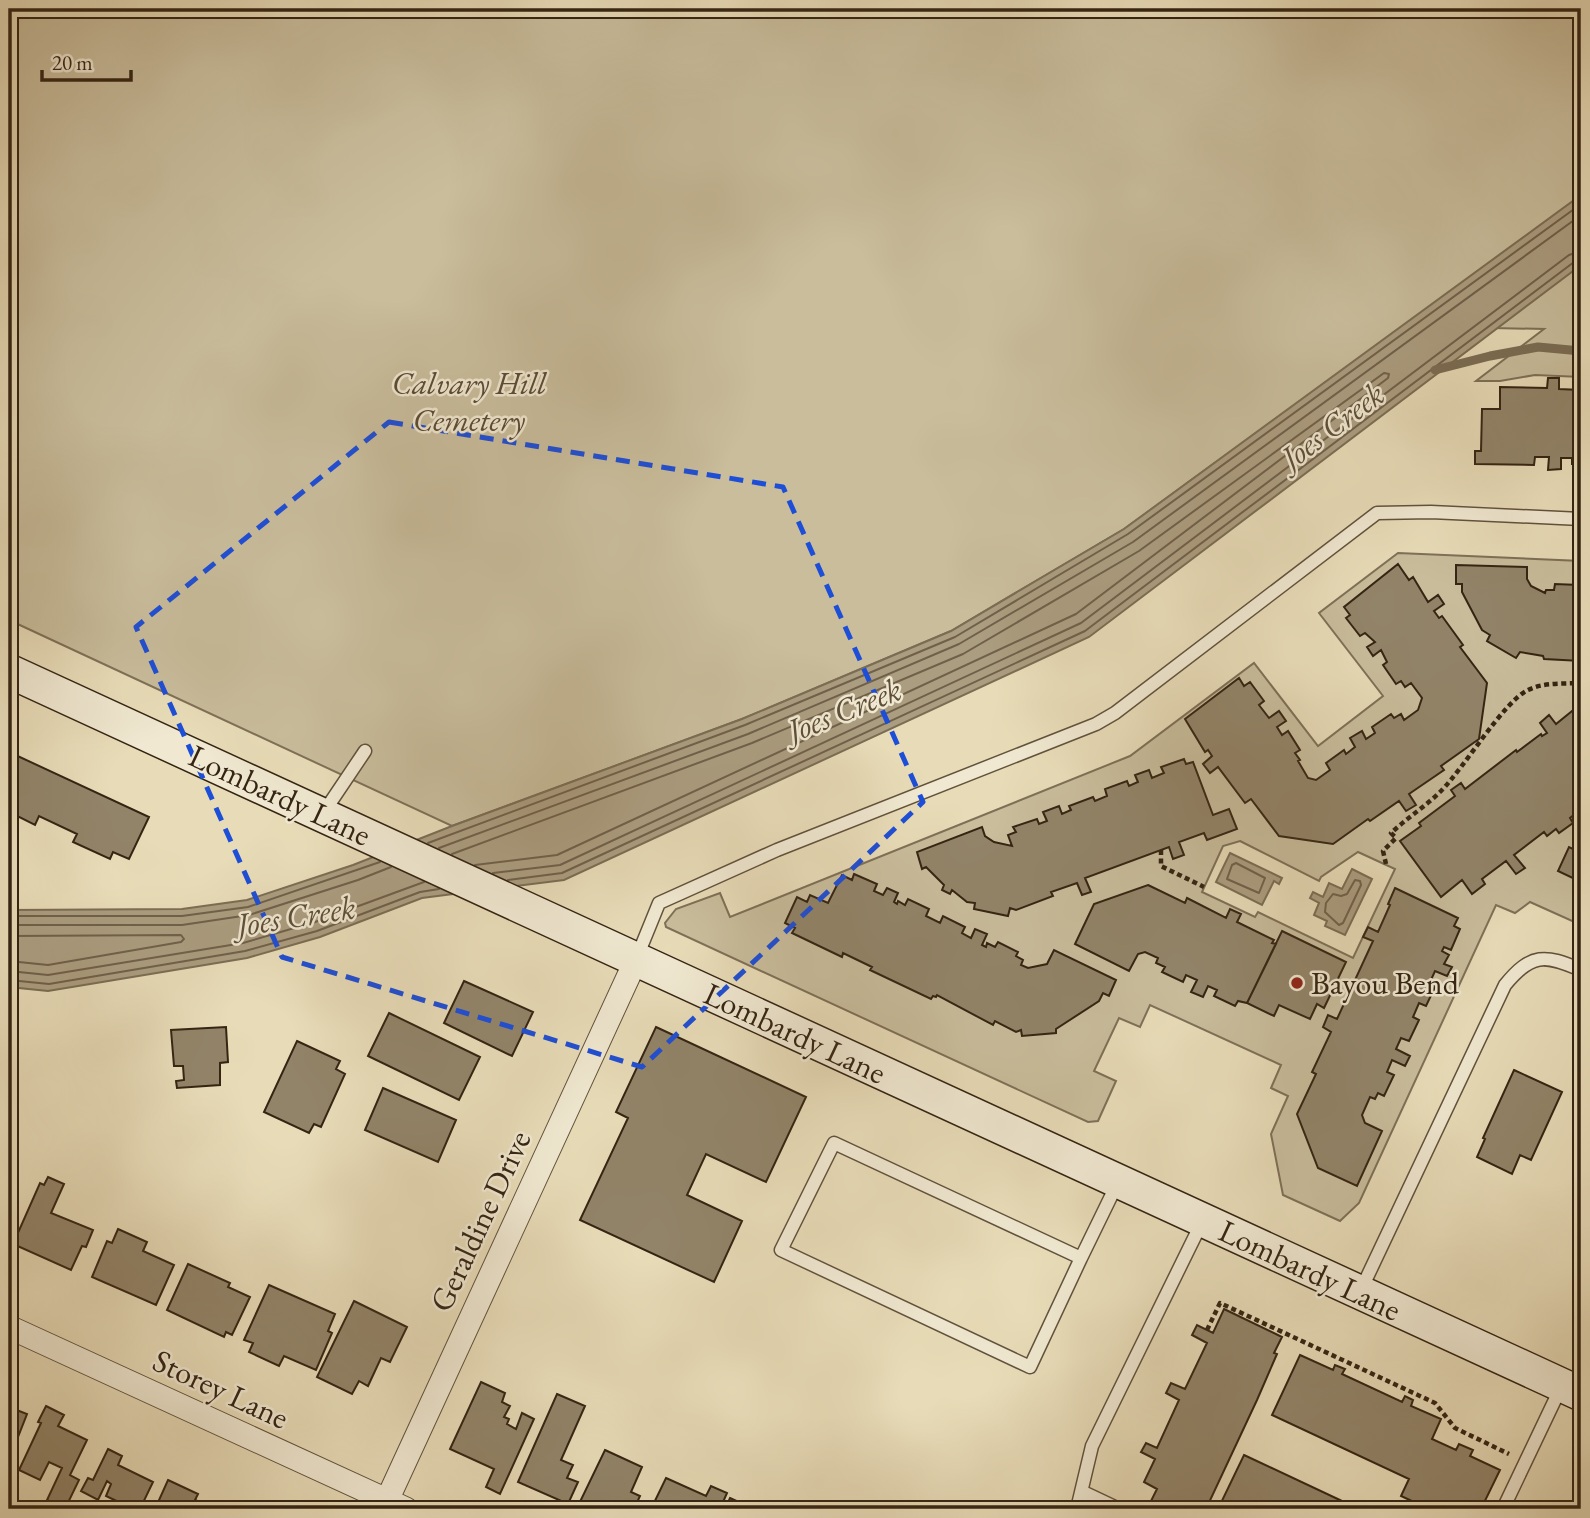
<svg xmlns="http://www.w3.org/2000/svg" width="1590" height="1518" viewBox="0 0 1590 1518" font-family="'EB Garamond',serif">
  <rect width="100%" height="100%" fill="#e8dcb8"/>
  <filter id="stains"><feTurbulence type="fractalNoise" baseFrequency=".00286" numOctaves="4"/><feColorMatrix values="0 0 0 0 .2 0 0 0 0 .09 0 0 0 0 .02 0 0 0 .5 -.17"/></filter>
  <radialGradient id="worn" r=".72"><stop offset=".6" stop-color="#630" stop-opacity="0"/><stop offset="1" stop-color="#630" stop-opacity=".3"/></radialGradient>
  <path fill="#c9bd9c" stroke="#7e7058" stroke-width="2" fill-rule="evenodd" d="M 9,9 L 1581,9 L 1581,377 L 1535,375 L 1500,381 L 1476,381 L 1544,329 L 1491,328 L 1442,298 L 1124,529 L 951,631 L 742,719 L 452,826 L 9,620 Z
    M 1398,553 L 1581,561 L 1581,925 L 1530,902 L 1515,913 L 1496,905 L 1359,1203 L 1340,1221 L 1283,1195 L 1271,1134 L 1288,1096 L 1271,1088 L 1281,1065 L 1150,1005 L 1140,1027 L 1119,1018 L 1094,1071 L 1116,1081 L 1098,1121 L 1088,1122 L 666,927 L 665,923 L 676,909 L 720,893 L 730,917 L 1130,756 L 1254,663 L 1318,746 L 1383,696 L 1319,613 ZM 1240,841 L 1319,881 L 1321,877 L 1358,852 L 1395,869 L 1353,958 L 1258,912 L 1255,917 L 1202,892 L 1223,846 Z"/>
  <path fill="#ab9d80" stroke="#7b6d54" stroke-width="2" d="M 1581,195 L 1581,265 L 1089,637 L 564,880 L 422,898 L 320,937 L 247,958 L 48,991 L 9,987 L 9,910 L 182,909 L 247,900 L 353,865 L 452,826 L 742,719 L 951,631 L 1124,529 Z
    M 1230,853 L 1282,878 L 1279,884 L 1274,881 L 1262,905 L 1216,882 Z
    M 1352,869 L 1372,879 L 1345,935 L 1325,926 L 1327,921 L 1314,915 L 1319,903 L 1310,898 L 1313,892 L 1323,897 L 1329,883 L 1342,889 Z"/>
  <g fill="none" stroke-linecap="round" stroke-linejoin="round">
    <path stroke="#70604a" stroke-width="2" d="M 428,843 L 745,725 L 955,637 L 1128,534 L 1581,204
      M 439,848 L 748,734 L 959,644 L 1133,542 L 1581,215
      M 452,854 L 752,743 L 963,654 L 1139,551 L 1384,373 L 1389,374 L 1388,378 L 1076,614 L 557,855 L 475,865
      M 1236,863 L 1265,878 L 1259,893 L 1227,879 L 1232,865 Z
      M 493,873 L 560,865 L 1081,623 L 1569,255 L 1581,251
      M 508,880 L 562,873 L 1085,631 L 1574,262 L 1581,260
      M 1355,880 L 1360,881 L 1361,885 L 1343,923 L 1339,925 L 1325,912 L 1326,903 L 1333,894 L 1341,896 L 1347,894 Z
      M 9,916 L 182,916 L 248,907 L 380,862
      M 9,925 L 182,925 L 249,915 L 358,880 L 391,867
      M 9,936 L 181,935 L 184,939 L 181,942 L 48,965 L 9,961
      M 9,971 L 48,975 L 243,943 L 315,922 L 424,882
      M 9,980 L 49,984 L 245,951 L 317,931 L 420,892 L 439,889"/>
    <path stroke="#7b6d54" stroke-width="9" d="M 1435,370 L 1490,356 L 1538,347 L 1581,351"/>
  </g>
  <path fill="#928469" stroke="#342413" stroke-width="2" d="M 1548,378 L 1559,378 L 1559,389 L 1581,390 L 1581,464 L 1572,464 L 1572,458 L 1561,458 L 1561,469 L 1548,470 L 1549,457 L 1535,457 L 1534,465 L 1475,464 L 1475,451 L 1481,451 L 1482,409 L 1500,409 L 1500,387 L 1547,388 Z
    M 1398,564 L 1409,580 L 1413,577 L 1428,602 L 1438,595 L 1444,604 L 1434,611 L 1439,618 L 1442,616 L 1463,645 L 1460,647 L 1487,683 L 1479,739 L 1441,766 L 1444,770 L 1409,794 L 1416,805 L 1406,811 L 1399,801 L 1370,821 L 1368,819 L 1333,844 L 1279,836 L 1251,799 L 1245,803 L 1218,767 L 1210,773 L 1203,764 L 1212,756 L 1208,750 L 1205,752 L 1185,719 L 1239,678 L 1244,686 L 1250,682 L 1264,701 L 1259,705 L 1269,718 L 1279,711 L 1286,721 L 1277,727 L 1282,735 L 1288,731 L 1300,750 L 1295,753 L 1300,760 L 1298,761 L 1308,778 L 1316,780 L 1330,770 L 1326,763 L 1344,750 L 1346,754 L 1355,747 L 1350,738 L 1362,731 L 1366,739 L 1375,733 L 1372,727 L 1391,714 L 1394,718 L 1401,714 L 1404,720 L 1418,710 L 1422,698 L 1411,683 L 1405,687 L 1401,681 L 1396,684 L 1383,665 L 1387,662 L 1381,650 L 1373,656 L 1367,647 L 1375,642 L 1365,633 L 1360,636 L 1346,618 L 1350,615 L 1344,607 Z
    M 1456,565 L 1527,567 L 1527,579 L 1531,586 L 1545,593 L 1546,590 L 1554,590 L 1555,584 L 1579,585 L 1579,591 L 1581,592 L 1581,661 L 1544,659 L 1543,656 L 1520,652 L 1516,658 L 1487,641 L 1490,635 L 1482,630 L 1462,592 L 1462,584 L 1456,584 Z
    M 1581,699 L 1581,809 L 1570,818 L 1573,823 L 1559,833 L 1556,829 L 1547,836 L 1544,832 L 1514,855 L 1525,868 L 1516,874 L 1506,861 L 1482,879 L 1485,884 L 1472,894 L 1462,880 L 1441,897 L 1400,841 L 1421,826 L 1419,823 L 1455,796 L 1451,790 L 1461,783 L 1465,789 L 1516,750 L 1517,752 L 1541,734 L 1542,736 L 1547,733 L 1540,723 L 1549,715 L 1556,724 L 1577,707 L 1574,704 Z
    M 9,752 L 149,817 L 129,859 L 113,852 L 110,859 L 73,842 L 77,834 L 39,816 L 35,825 L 9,812 Z
    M 1184,759 L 1186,764 L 1193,762 L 1213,815 L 1229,809 L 1237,829 L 1207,840 L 1204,833 L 1179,842 L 1184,855 L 1173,859 L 1169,847 L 1085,878 L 1091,892 L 1082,895 L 1077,883 L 1051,892 L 1053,896 L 1016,910 L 1010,908 L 1008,916 L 974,909 L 975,903 L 967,902 L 952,890 L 950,894 L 942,890 L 944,885 L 926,867 L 922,869 L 917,852 L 982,827 L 985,836 L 994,842 L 1012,846 L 1008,835 L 1016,832 L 1013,827 L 1037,819 L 1039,824 L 1047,821 L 1043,812 L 1059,806 L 1062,814 L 1071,810 L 1069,806 L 1093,797 L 1095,801 L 1107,796 L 1105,789 L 1127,781 L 1129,786 L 1138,782 L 1135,775 L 1149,770 L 1152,778 L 1164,773 L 1161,767 Z
    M 1581,843 L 1581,882 L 1558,871 L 1569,847 L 1577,851 Z
    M 854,874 L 877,884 L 874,891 L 883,895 L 887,888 L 898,893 L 894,902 L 897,904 L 898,901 L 905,905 L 908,899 L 929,909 L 926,916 L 940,923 L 943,916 L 965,927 L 962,933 L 971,938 L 975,929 L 987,934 L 982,945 L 986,947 L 987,943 L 995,947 L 998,942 L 1018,952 L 1016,956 L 1023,960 L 1021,965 L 1028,968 L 1047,964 L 1054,950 L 1116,980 L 1109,996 L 1103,993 L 1099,1001 L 1056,1029 L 1056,1033 L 1022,1036 L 1021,1030 L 1016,1032 L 995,1021 L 993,1025 L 937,995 L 936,997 L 933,996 L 931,999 L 870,970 L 872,967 L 843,953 L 842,957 L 792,933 L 795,928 L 785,923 L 797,897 L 807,902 L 810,895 L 828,903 L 842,875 L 852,880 Z
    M 1148,885 L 1185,903 L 1187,898 L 1226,918 L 1230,909 L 1241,914 L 1237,922 L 1274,940 L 1272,943 L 1276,944 L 1247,1003 L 1238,1001 L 1235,1006 L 1214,996 L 1217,990 L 1208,986 L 1203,997 L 1191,992 L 1197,980 L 1186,975 L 1183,982 L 1162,972 L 1165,967 L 1156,963 L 1158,958 L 1145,952 L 1138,954 L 1129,971 L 1075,944 L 1094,904 Z
    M 1395,888 L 1458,918 L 1454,926 L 1460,929 L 1451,950 L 1444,947 L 1442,951 L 1449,955 L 1444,964 L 1452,967 L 1447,976 L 1435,971 L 1430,982 L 1436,985 L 1426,1006 L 1419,1003 L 1413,1017 L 1419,1020 L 1409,1041 L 1401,1038 L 1396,1049 L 1410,1056 L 1405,1066 L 1392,1060 L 1387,1072 L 1394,1075 L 1384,1096 L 1378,1093 L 1375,1099 L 1370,1097 L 1362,1115 L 1365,1123 L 1382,1131 L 1357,1186 L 1318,1168 L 1297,1114 L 1316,1074 L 1312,1072 L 1331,1032 L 1323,1027 L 1328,1015 L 1337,1019 L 1373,941 L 1363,937 L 1368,927 L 1378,932 L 1390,905 L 1388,904 Z
    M 1282,931 L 1346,962 L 1324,1008 L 1317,1004 L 1310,1019 L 1279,1005 L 1274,1016 L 1247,1003 Z
    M 464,981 L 533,1012 L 512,1056 L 444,1023 Z
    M 389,1013 L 480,1057 L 459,1100 L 368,1056 Z
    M 226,1027 L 228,1062 L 220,1063 L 220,1085 L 177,1088 L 176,1081 L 184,1080 L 183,1066 L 174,1066 L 171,1030 Z
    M 656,1027 L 806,1097 L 766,1182 L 706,1154 L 687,1195 L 742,1221 L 714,1282 L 580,1220 L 628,1118 L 616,1112 Z
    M 297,1041 L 340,1061 L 336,1069 L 345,1074 L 321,1127 L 314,1124 L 309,1133 L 264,1112 Z
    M 1514,1070 L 1562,1092 L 1531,1160 L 1520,1155 L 1512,1174 L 1477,1157 L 1485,1139 L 1483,1138 Z
    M 383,1088 L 456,1120 L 438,1162 L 365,1130 Z
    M 48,1177 L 64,1184 L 51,1213 L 93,1230 L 86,1247 L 82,1246 L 71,1270 L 13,1244 L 40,1183 L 44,1185 Z
    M 118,1229 L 147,1242 L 143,1251 L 174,1265 L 156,1305 L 92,1277 L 107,1241 L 112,1243 Z
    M 188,1264 L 230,1283 L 228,1287 L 250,1297 L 232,1335 L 226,1332 L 224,1337 L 167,1310 Z
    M 269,1285 L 335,1314 L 328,1331 L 332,1333 L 316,1370 L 284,1356 L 279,1366 L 249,1352 L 253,1343 L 244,1340 Z
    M 354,1301 L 407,1327 L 390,1362 L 381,1358 L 368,1386 L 359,1381 L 352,1394 L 317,1377 Z
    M 1224,1309 L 1282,1337 L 1274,1353 L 1277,1354 L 1257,1400 L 1206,1509 L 1169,1509 L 1151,1501 L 1157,1489 L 1144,1482 L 1155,1459 L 1141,1452 L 1146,1443 L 1157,1448 L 1179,1400 L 1166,1393 L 1171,1383 L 1185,1389 L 1207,1343 L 1192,1335 L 1197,1325 L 1213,1333 Z
    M 1300,1355 L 1333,1370 L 1335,1365 L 1345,1369 L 1342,1374 L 1402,1402 L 1405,1396 L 1413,1400 L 1411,1406 L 1441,1419 L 1432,1439 L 1456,1450 L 1459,1444 L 1473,1450 L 1470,1456 L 1500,1470 L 1481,1509 L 1429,1509 L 1401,1496 L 1409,1479 L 1272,1415 Z
    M 481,1382 L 505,1393 L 502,1402 L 510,1406 L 504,1417 L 509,1419 L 507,1424 L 516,1429 L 522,1413 L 534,1419 L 500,1494 L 486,1487 L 494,1469 L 450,1449 Z
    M 557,1394 L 585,1406 L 561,1460 L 573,1465 L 567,1478 L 578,1482 L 568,1504 L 518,1482 Z
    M 46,1406 L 64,1415 L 58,1426 L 87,1440 L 70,1475 L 79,1480 L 65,1509 L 47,1500 L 62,1468 L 49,1462 L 40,1480 L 19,1470 L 41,1423 L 38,1422 Z
    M 9,1407 L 27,1414 L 9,1460 Z
    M 108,1449 L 122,1456 L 118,1465 L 153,1482 L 140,1509 L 123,1509 L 125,1505 L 106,1496 L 111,1484 L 107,1481 L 98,1500 L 81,1491 L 88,1478 L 93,1480 Z
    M 605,1450 L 642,1467 L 631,1492 L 640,1496 L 634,1509 L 577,1508 Z
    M 1244,1455 L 1359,1509 L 1218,1509 Z
    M 666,1478 L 706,1496 L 711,1486 L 727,1493 L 720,1509 L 651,1509 Z
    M 168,1480 L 198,1494 L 195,1500 L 216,1509 L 155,1509 Z
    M 730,1498 L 752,1508 L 751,1509 L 725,1509 Z"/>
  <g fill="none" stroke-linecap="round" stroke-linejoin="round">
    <defs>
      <path id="service" d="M 322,815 L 365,751
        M 637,957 L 659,903 L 777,850 L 1096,724 L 1115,713 L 1377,513 L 1431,512 L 1581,519
        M 1081,1258 L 1030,1367 L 781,1250 L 834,1143 L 1081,1258 L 1118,1182
        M 1360,1292 L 1505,985 C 1531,953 1545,954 1581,970
        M 1083,1492 L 1119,1509
        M 1077,1509 L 1092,1446 L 1202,1222
        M 1503,1509 L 1562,1385"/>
      <path id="minor" d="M 9,1327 L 406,1509
        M 383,1509 L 636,960"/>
      <path id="secondary" d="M 9,671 L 1581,1394"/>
    </defs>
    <use href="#service" stroke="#61523c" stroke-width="15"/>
    <use href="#minor" stroke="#61523c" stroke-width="25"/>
    <use href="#secondary" stroke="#342413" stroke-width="36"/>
    <path stroke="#342413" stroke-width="4.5" stroke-dasharray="5 3.5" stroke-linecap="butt" d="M 1161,850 L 1161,866 L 1204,887
      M 1386,864 L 1383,851 L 1396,838 L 1391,833 C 1407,818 1426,806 1441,791 C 1464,768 1504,701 1528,690 C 1544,682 1564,684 1581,683
      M 1207,1330 L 1220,1303 L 1435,1403 L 1455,1428 L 1509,1454"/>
    <use href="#service" stroke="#f0e8d1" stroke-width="12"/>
    <use href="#minor" stroke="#f0e8d1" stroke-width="23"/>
    <use href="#secondary" stroke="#f0e8d1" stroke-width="33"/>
  </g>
  <path fill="none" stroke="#1d4ed8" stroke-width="5" stroke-dasharray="14 9" stroke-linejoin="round" d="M 389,422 L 783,487 L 923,802 L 642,1067 L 282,957 L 136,627 Z"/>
  <circle fill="#8f2418" stroke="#f0e8d1" stroke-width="2.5" cx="1297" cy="983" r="7"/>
  <g text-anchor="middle" stroke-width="5" stroke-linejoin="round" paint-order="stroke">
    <g font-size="32" font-style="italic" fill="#594a35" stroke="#f0e8d1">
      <text x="469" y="394">Calvary Hill<tspan x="469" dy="37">Cemetery</tspan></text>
    </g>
    <g font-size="32" fill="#342413" stroke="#f0e8d1">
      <text transform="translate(280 795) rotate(25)" y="11">Lombardy Lane</text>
      <text transform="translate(795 1033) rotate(25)" y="11">Lombardy Lane</text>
      <text transform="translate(480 1221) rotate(-65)" y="11">Geraldine Drive</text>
      <text transform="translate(1310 1270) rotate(25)" y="11">Lombardy Lane</text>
      <text transform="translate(221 1389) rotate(25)" y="11">Storey Lane</text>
    </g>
    <g font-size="32" fill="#342413" stroke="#f0e8d1" text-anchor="start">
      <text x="1311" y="994">Bayou Bend</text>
    </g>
    <g font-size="33" font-style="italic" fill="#5e4e39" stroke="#f0e8d1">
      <text transform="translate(1332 425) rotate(-37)" y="12">Joes Creek</text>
      <text transform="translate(844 709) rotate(-22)" y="12">Joes Creek</text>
      <text transform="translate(296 915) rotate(-9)" y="12">Joes Creek</text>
    </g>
  </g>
  <rect width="1590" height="1518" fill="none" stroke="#e8dcb8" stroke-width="35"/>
  <rect x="10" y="10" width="1569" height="1497" fill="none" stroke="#342413" stroke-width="3.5"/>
  <rect x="18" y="18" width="1555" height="1483" fill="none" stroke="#342413" stroke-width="2"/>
  <path d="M42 70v10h89v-10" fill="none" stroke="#342413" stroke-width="3.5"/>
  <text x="52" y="70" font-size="21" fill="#342413" stroke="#f0e8d1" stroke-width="5" paint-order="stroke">20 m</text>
  <rect width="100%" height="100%" filter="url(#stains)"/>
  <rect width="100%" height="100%" fill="url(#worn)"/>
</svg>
